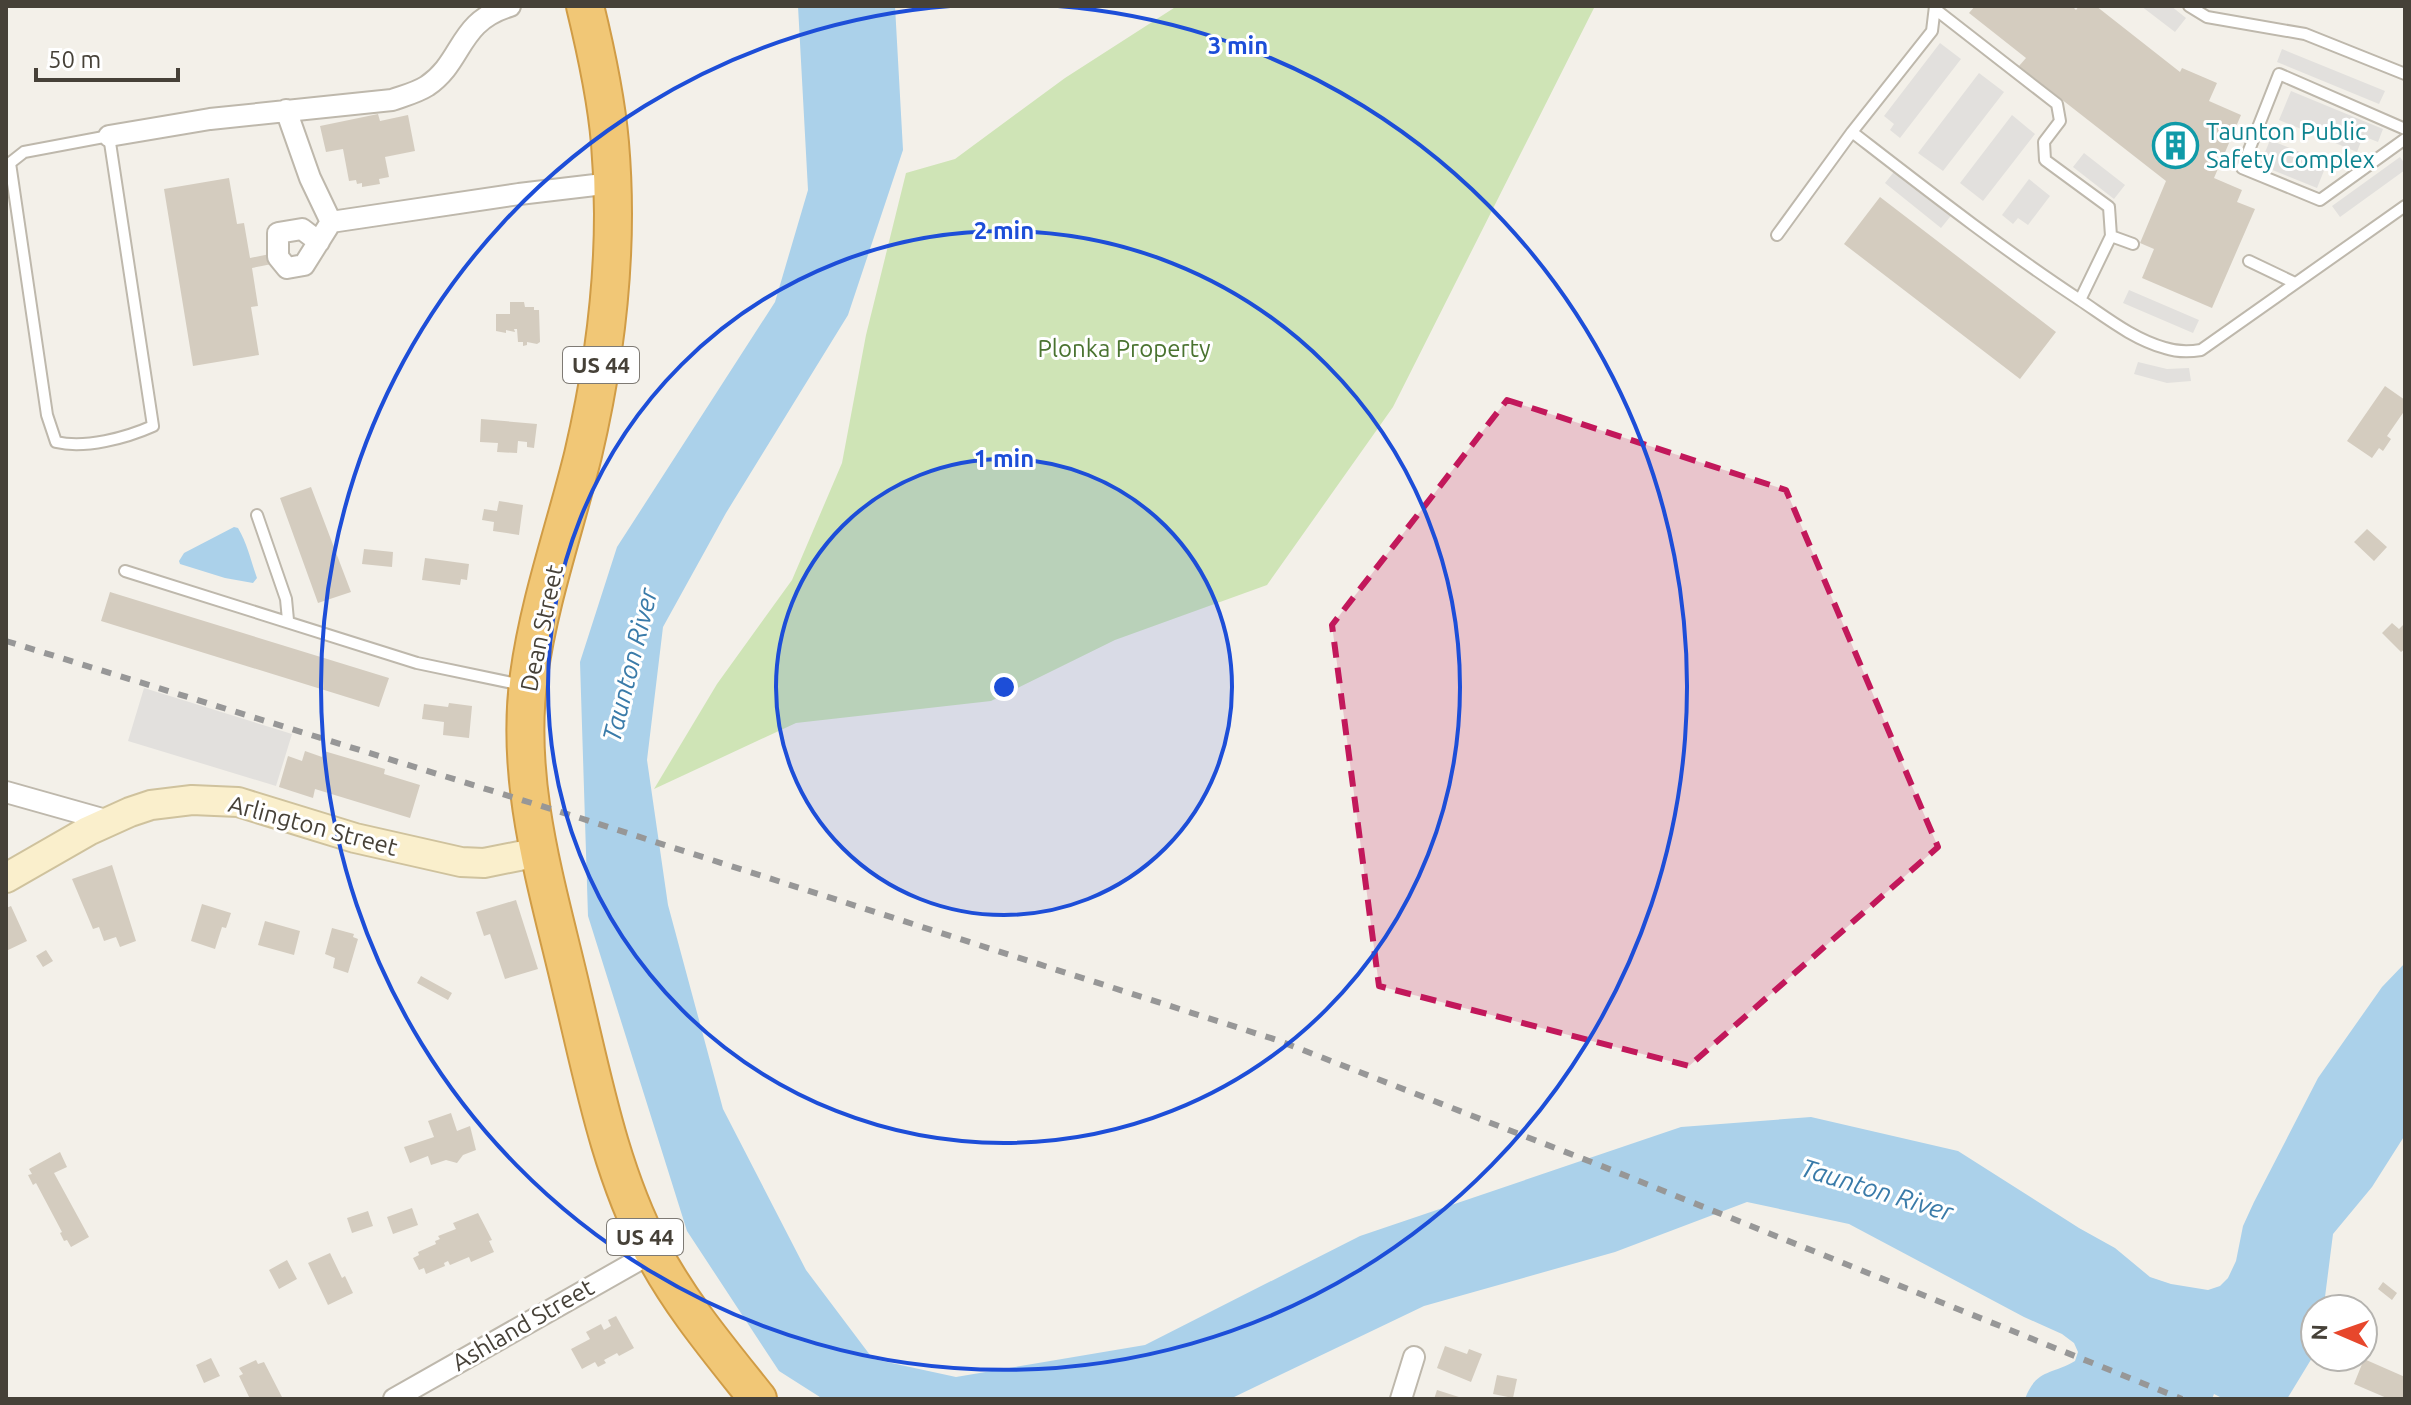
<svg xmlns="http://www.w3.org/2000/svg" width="2411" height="1405" viewBox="0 0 2411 1405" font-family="Ubuntu,sans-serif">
  <rect width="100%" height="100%" fill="#f3f0e9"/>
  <path fill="#cfe4b6" d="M 1177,6 L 1595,6 L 1393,407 L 1267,585 L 1115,640 L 991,701 L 796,723 L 654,789 L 717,684 L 792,580 L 842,463 L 866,335 L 906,173 L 955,159 L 1065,78 Z"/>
  <path fill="#e2e0dd" d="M 2141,6 L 2171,6 L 2186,18 L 2175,32 Z
    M 1940,43 L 1961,59 L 1900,138 L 1890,130 L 1894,124 L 1884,116 Z
    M 2282,49 L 2385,91 L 2379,104 L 2277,62 Z
    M 1979,73 L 2004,92 L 1943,171 L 1918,153 Z
    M 2291,91 L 2383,129 L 2378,142 L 2363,136 L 2357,152 L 2279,120 Z
    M 2012,115 L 2035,134 L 1983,201 L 1960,183 Z
    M 2270,140 L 2327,163 L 2317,188 L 2260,165 Z
    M 2084,153 L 2125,185 L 2114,199 L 2073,167 Z
    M 2400,157 L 2405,164 L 2405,170 L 2340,217 L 2332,206 Z
    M 1897,168 L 1954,212 L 1941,228 L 1885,183 Z
    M 2029,179 L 2050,196 L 2028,225 L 2018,218 L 2013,224 L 2002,215 Z
    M 2129,290 L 2199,320 L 2193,333 L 2123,303 Z
    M 2138,362 L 2167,369 L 2189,368 L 2191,381 L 2167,383 L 2134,374 Z
    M 144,688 L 292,734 L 276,786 L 128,741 Z"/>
  <path fill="#abd1ea" d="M 798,6 L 895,6 L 903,150 L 848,315 L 726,513 L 663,627 L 647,760 L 668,905 L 723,1109 L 806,1270 L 873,1359 L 956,1377 L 1145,1345 L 1360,1236 L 1681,1127 L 1811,1117 L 1958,1151 L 2079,1228 L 2115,1248 L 2150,1277 L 2171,1284 L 2208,1290 L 2220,1286 L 2228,1278 L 2236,1261 L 2243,1226 L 2254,1202 L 2318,1078 L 2382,987 L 2405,963 L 2405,1135 L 2372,1187 L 2333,1234 L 2325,1297 L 2326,1309 L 2315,1309 L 2315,1353 L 2287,1399 L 2224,1399 L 2214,1394 L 2212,1399 L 2025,1399 C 2036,1369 2051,1375 2075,1361 L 2078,1352 L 2074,1343 L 2062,1334 L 2024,1317 L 1849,1224 L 1747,1202 L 1615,1252 L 1424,1306 L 1230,1399 L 823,1399 L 779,1371 L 687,1231 L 588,916 L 580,662 L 617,547 L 775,302 L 808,190 Z
    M 234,527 L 238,528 C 247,543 251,561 257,578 L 253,583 L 225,578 L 180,564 L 179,561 L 184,553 Z"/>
  <path fill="#d4ccbf" d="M 1975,6 L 2072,6 L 2076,10 L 2079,6 L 2096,6 L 2180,72 L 2182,68 L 2217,83 L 2209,101 L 2241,115 L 2214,178 L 2242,190 L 2237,202 L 2255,209 L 2212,308 L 2142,278 L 2154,249 L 2140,243 L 2166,181 L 2019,66 L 2026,58 L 1969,13 Z
    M 378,114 L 380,121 L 408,115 L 415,151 L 385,157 L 389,177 L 379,179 L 380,184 L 362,187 L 362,183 L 357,184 L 356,180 L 349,181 L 343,149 L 326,152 L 320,126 Z
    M 229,178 L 237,224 L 244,223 L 250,258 L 270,254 L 272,264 L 252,268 L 258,306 L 251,307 L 259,355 L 193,366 L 164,189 Z
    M 1880,197 L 2056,332 L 2020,379 L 1844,244 Z
    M 510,302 L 524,302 L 525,307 L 534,307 L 534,310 L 539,310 L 540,342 L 537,344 L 527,342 L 527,345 L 523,346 L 523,342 L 518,342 L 517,329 L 514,329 L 515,332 L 506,330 L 506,333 L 496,331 L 496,314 L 510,314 Z
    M 2385,386 L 2405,400 L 2405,410 L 2387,436 L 2391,439 L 2383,451 L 2379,448 L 2372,458 L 2347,441 Z
    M 481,419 L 537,424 L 534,448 L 527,447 L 527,442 L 518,441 L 517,453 L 497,452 L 498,443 L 480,442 Z
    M 311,487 L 351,592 L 318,603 L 280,498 Z
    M 499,501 L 523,505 L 519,535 L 493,531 L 494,522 L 482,520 L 484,509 L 497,511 Z
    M 2367,529 L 2387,547 L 2374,561 L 2354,542 Z
    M 364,549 L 393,552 L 392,567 L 362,564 Z
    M 425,558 L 469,564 L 467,580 L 461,579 L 460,585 L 422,580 Z
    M 110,592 L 389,678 L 379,707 L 101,621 Z
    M 2392,623 L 2399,629 L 2405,623 L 2405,649 L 2401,652 L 2382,633 Z
    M 449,703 L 472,706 L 469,738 L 443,735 L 444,722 L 422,719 L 424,704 L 448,707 Z
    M 305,751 L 322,757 L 324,751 L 385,769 L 384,774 L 420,785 L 410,818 L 315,789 L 313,798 L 279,787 L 288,756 L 302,761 Z
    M 112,865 L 136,941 L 120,947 L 116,937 L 104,941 L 99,927 L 93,929 L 72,879 Z
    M 516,900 L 538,969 L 505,979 L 490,934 L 484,936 L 476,912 Z
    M 202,904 L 231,913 L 226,928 L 222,927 L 215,949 L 191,941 Z
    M 11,906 L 27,941 L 6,951 L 6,908 Z
    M 265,921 L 300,931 L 294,955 L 258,945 Z
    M 332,928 L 354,934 L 353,937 L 358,939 L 348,973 L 333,968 L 335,958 L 325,954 Z
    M 46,950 L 53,961 L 43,967 L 36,956 Z
    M 421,976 L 452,993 L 448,1000 L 417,983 Z
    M 451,1113 L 457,1131 L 470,1126 L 476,1150 L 463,1155 L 457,1163 L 446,1160 L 431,1165 L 428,1156 L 410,1163 L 404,1147 L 434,1137 L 428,1121 Z
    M 60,1152 L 67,1167 L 54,1173 L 89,1237 L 71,1247 L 67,1240 L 64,1241 L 60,1233 L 62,1232 L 36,1183 L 33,1185 L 28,1175 L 32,1174 L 29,1169 Z
    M 412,1208 L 418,1225 L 393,1234 L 387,1217 Z
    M 368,1211 L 373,1226 L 352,1233 L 347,1218 Z
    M 478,1213 L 492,1240 L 489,1241 L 494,1252 L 471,1262 L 469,1257 L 450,1265 L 448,1261 L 444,1263 L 445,1266 L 426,1274 L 424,1268 L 419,1270 L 413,1258 L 419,1255 L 418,1252 L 436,1244 L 435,1241 L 440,1239 L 438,1236 L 456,1229 L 453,1223 Z
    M 330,1253 L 342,1278 L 345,1276 L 353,1293 L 328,1305 L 308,1263 Z
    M 287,1260 L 297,1279 L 279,1289 L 269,1270 Z
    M 2383,1282 L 2397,1293 L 2392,1300 L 2378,1289 Z
    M 616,1316 L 634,1348 L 619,1356 L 617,1353 L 604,1360 L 606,1363 L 598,1367 L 595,1362 L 582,1369 L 571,1349 L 590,1339 L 586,1332 L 601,1324 L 604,1330 L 611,1326 L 608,1320 Z
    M 1445,1346 L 1467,1354 L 1469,1349 L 1482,1354 L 1471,1382 L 1437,1368 Z
    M 211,1358 L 220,1376 L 204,1383 L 196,1365 Z
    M 2364,1359 L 2405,1377 L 2405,1399 L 2389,1399 L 2354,1384 Z
    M 256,1360 L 258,1364 L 264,1362 L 283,1399 L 250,1399 L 239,1376 L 243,1374 L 239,1368 Z
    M 1497,1375 L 1517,1379 L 1513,1398 L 1493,1394 Z
    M 1437,1390 L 1462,1398 L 1462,1399 L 1434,1399 Z"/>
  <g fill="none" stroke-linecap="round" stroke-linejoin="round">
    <defs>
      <path id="lane" d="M 1935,6 L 1932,31 L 1852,132 C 1927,190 2001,248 2080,300 C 2107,318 2133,339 2165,348 C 2177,352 2189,352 2201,350 L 2405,206
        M 2189,6 L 2207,17 L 2305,34 L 2405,74
        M 1935,9 L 2057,104 L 2060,121 L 2044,142 L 2045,160 L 2109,207 L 2111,236
        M 2405,129 L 2279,74 L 2242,168 L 2320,200 L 2405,139
        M 109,136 L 153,426 C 126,438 85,449 56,442 L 47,415 L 10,163 L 24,152 Z
        M 1777,235 L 1852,132
        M 2249,261 L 2295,283
        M 2080,300 L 2111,236 L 2133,244
        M 257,515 L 286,599 L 288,620
        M 125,571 L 417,663 L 522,685"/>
      <path id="street" d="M 286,110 L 310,178 L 331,222
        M 109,136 L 210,119 L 392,100 C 403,96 416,93 427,86 C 464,61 457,22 510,6
        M 331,222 L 519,194 L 612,183
        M 319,242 L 302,229 L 278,233 L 278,257 L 287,268 L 304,265 L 331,222
        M 6,792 L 109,821
        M 394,1399 L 653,1252
        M 1401,1399 L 1414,1357"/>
      <path id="secondary" d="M 6,878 L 88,831 L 130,812 L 151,805 L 192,800 L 238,802 L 355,838 L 461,862 L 484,863 L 539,852"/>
      <path id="highway" d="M 585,6 C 596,51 606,96 610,143 C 619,247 607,353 583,455 C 565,528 539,601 529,675 C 514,784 548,888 572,992 C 593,1079 610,1170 652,1250 C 680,1304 720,1351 758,1399"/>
    </defs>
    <use href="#lane" stroke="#beb8ac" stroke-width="14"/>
    <use href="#street" stroke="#beb8ac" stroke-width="24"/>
    <use href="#secondary" stroke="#cfc29d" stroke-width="32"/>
    <use href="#highway" stroke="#d09c46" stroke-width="40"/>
    <use href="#lane" stroke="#fff" stroke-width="10"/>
    <use href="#street" stroke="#fff" stroke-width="20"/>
    <use href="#secondary" stroke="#faefcc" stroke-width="28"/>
    <use href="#highway" stroke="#f1c776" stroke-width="36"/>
    <path stroke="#979797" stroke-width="6" stroke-dasharray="10 10" stroke-linecap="butt" d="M 6,641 L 577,817 L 1277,1040 L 1599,1165 L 2182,1399"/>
  </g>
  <path fill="#c2185b" fill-opacity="0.2" stroke="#c2185b" stroke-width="6" stroke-dasharray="16 10" stroke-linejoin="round" d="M 1507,400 L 1786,490 L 1938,847 L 1689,1066 L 1379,986 L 1332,625 Z"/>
  <circle cx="1004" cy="687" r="228" fill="#1d4ed8" fill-opacity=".12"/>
  <g fill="none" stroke="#1d4ed8" stroke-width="4">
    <circle cx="1004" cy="687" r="228"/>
    <circle cx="1004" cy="687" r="456"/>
    <path d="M1058 6A683 683 0 1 1 950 6"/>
  </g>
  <defs>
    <symbol id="building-ring" viewBox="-11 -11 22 22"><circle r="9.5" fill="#fff" stroke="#0f9aa8" stroke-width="1.5"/><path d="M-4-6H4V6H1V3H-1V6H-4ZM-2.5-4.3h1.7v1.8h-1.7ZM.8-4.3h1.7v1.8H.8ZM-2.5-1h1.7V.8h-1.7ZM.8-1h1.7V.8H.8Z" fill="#0f9aa8"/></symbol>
  </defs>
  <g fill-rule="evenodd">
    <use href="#building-ring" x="2150" y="120" width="51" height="51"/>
  </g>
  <g text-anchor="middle" stroke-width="6" stroke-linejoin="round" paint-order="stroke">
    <g fill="#fff" stroke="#7e7a74" stroke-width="2">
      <rect x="563" y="347" width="76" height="36" rx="6"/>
      <rect x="607" y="1219" width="76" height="36" rx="6"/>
    </g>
    <g font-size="22" font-weight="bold" fill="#464138">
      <text x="601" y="373">US 44</text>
      <text x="645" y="1245">US 44</text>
    </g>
    <g font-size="24" fill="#0d838f" stroke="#fff" text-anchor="start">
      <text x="2206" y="140">Taunton Public<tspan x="2206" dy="28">Safety Complex</tspan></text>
    </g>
    <g font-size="24" fill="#4a7330" stroke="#fff">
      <text x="1124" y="357">Plonka Property</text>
    </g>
    <g font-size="24" fill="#464138" stroke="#fff">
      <text transform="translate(542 628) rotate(-78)" y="8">Dean Street</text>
      <text transform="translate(313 826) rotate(15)" y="8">Arlington Street</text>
      <text transform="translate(523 1325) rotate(-30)" y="8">Ashland Street</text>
    </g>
    <g font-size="26" font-style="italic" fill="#3a7ba9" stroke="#fff">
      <text transform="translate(630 665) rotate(-76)" y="9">Taunton River</text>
      <text transform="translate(1877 1190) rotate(17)" y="9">Taunton River</text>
    </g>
  </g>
  <circle cx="1004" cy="687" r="12" fill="#1d4ed8" stroke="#fff" stroke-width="4"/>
  <g font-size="24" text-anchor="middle" font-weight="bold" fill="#1d4ed8" stroke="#fff" stroke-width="6" stroke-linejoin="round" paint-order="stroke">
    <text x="1238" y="54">3 min</text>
    <text x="1004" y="239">2 min</text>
    <text x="1004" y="467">1 min</text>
  </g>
  <rect width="2411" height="1405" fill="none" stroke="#464138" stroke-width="16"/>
  <g transform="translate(2339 1333) rotate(272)"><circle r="38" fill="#ffffff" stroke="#b5b3af" stroke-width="2"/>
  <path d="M0-6L14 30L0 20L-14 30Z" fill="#e7472c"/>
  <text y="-12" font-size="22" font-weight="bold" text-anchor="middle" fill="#464138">N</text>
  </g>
  <path d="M36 68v12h142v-12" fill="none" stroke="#464138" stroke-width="4"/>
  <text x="48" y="68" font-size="24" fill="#464138" stroke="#ffffff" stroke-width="6" paint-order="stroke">50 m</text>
</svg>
